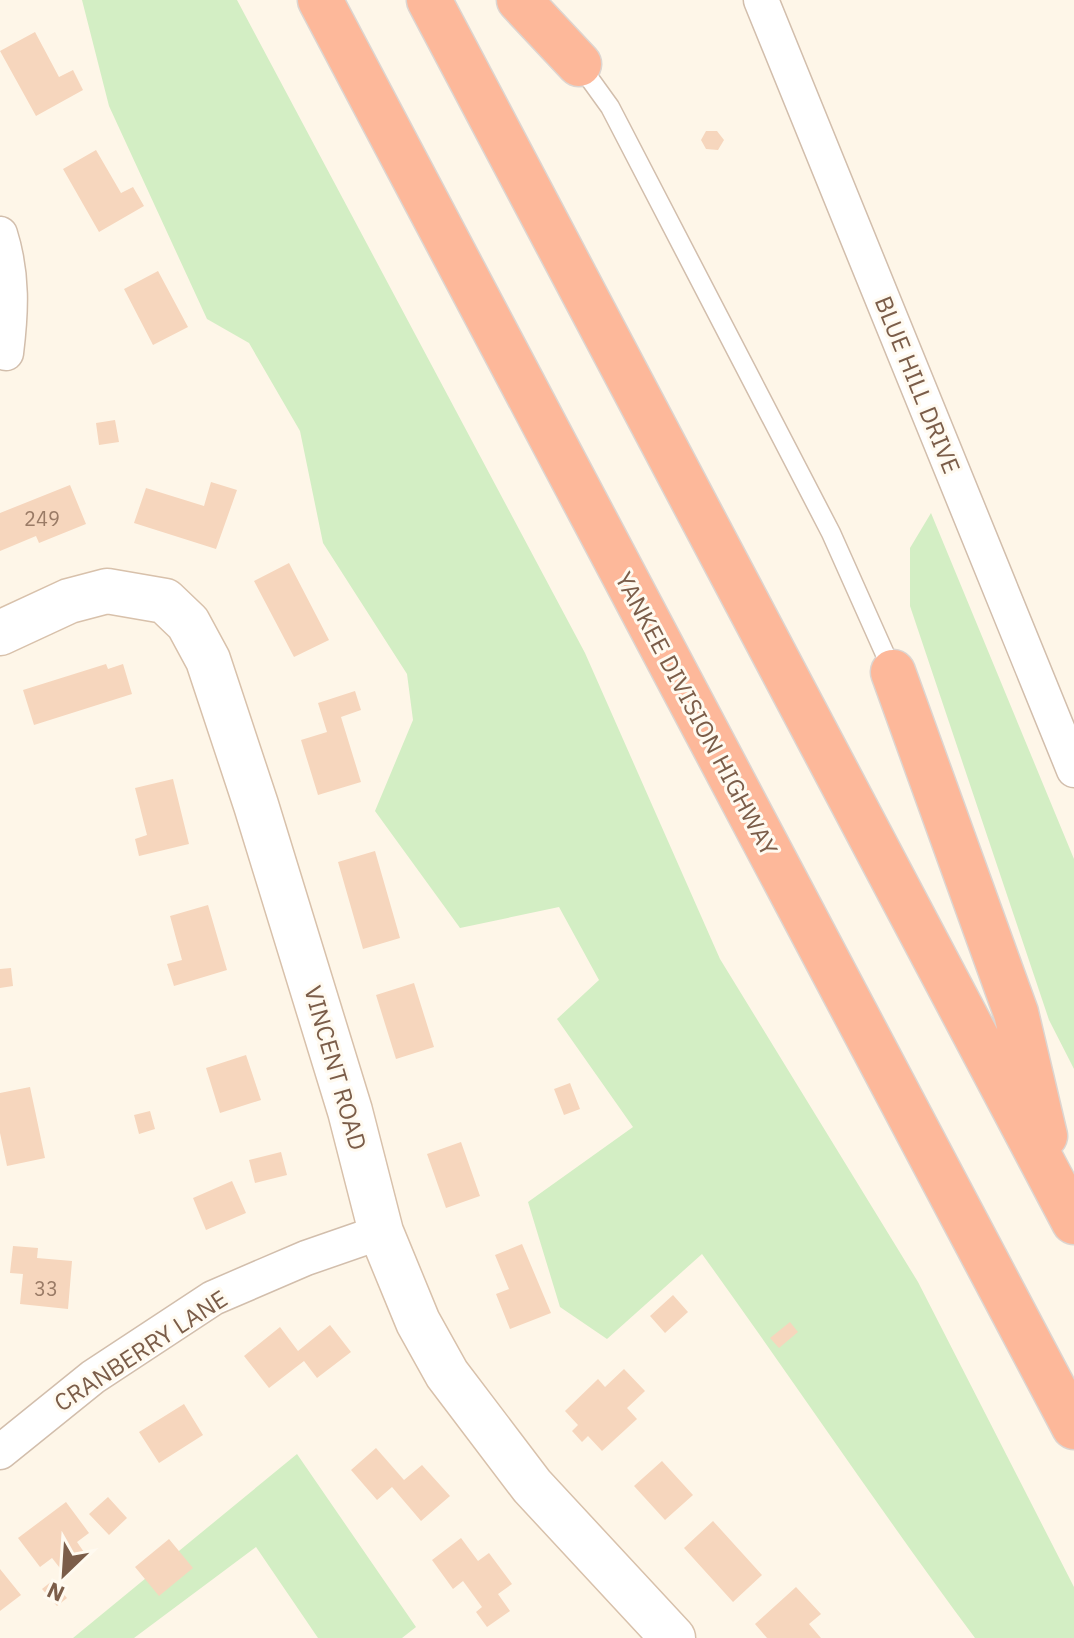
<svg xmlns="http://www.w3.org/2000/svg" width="1074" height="1638" viewBox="0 0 1074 1638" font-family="'IBM Plex Sans',sans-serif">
  <rect width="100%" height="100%" fill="#fef6e8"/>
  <path fill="#d3eec4" d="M 82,0 L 237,0 L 585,653 L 720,959 L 918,1282 L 1074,1587 L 1074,1638 L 975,1638 C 881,1512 794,1381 702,1254 L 607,1339 L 560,1307 L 528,1202 L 633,1127 L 557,1019 L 599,980 L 559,907 L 460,928 L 375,811 L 413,720 L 407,674 L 323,543 L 300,431 L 249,343 L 207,319 L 109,106 Z
    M 931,513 L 1074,859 L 1074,1069 L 1049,1020 L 910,606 L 910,548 Z
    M 297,1454 L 416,1627 L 402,1638 L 318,1638 L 256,1547 L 134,1638 L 73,1638 Z"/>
  <path fill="#f6d6bd" d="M 35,32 L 59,77 L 73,70 L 83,90 L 36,116 L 0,51 Z
    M 706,131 L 717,131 L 724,140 L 718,150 L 706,149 L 701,140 Z
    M 96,150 L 121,193 L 133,187 L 144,206 L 99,232 L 63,169 Z
    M 158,271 L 188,327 L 153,345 L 124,289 Z
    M 115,420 L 119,442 L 99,445 L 96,423 Z
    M 211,482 L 237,490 L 216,549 L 134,523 L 146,488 L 204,506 Z
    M 70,485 L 86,524 L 39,543 L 36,536 L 0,551 L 0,513 Z
    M 289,563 L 329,640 L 294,657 L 254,581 Z
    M 106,664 L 108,669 L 123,664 L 132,694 L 34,725 L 23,690 Z
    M 355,691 L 361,710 L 341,717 L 361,782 L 318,795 L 301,740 L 327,732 L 318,703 Z
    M 173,779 L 189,844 L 139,856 L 135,839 L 147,835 L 135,788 Z
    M 375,851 L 400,938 L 363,949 L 338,862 Z
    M 208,905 L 227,970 L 174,986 L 167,964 L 182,960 L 170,916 Z
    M 11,968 L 13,986 L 0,988 L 0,969 Z
    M 414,983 L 434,1047 L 396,1059 L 376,995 Z
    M 246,1055 L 261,1100 L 220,1113 L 206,1068 Z
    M 570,1083 L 580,1109 L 564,1115 L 554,1089 Z
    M 30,1087 L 45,1158 L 7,1166 L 0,1133 L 0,1093 Z
    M 150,1111 L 155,1129 L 139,1134 L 134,1115 Z
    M 461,1142 L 480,1196 L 446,1208 L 427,1154 Z
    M 281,1152 L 287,1175 L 255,1183 L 249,1160 Z
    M 232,1181 L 246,1213 L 206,1230 L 193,1198 Z
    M 522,1244 L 551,1313 L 510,1329 L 496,1294 L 509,1289 L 495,1255 Z
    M 13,1246 L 38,1248 L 37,1258 L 72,1261 L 68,1309 L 20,1304 L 23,1274 L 10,1273 Z
    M 673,1295 L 688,1312 L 665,1333 L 650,1316 Z
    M 790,1322 L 798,1332 L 779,1348 L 770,1338 Z
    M 330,1325 L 351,1352 L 317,1378 L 304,1361 L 269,1388 L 244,1356 L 280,1327 L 298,1351 Z
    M 624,1369 L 645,1391 L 627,1408 L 637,1419 L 602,1451 L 588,1436 L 582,1442 L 572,1431 L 578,1425 L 565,1411 L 598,1379 L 605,1387 Z
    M 184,1404 L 203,1435 L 159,1463 L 139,1432 Z
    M 376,1448 L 404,1480 L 422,1465 L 450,1496 L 421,1521 L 392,1487 L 377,1500 L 351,1470 Z
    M 662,1461 L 693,1495 L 665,1520 L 634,1486 Z
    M 108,1497 L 127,1518 L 109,1535 L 89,1514 Z
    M 66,1502 L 89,1533 L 77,1542 L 86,1555 L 63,1572 L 52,1558 L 40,1567 L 18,1538 Z
    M 713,1521 L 762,1575 L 733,1602 L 684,1548 Z
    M 461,1538 L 478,1561 L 489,1553 L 512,1584 L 498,1594 L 510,1611 L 487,1627 L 476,1612 L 482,1607 L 463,1581 L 453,1589 L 432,1560 Z
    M 169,1539 L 193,1568 L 159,1596 L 135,1567 Z
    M 0,1569 L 21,1595 L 0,1611 Z
    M 52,1581 L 67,1598 L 57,1606 L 42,1589 Z
    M 796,1587 L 821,1614 L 809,1624 L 821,1638 L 767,1638 L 755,1624 Z"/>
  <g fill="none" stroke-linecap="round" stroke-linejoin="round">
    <defs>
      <path id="lane" d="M 579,64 L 610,107 L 831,533 L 893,672"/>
      <path id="street" d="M 761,0 L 1074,770
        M 0,234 C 13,275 11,312 6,353
        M 0,1452 L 93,1377 L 213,1298 L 306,1258 L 381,1232"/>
      <path id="secondary" d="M 0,633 L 69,601 L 107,591 L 165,601 L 188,623 L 208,660 L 256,805 L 350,1111 L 381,1232 L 418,1322 L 447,1374 L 532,1486 L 673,1638"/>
      <path id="highway" d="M 320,0 L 1074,1427
        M 429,0 L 1074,1222
        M 519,0 L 579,64
        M 893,672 L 1016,1013 L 1045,1136"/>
    </defs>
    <use href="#lane" stroke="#d2beac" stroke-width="21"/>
    <use href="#street" stroke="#d2beac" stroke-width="37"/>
    <use href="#secondary" stroke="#d8c1ab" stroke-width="47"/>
    <use href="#highway" stroke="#ddd5d0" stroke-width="47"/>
    <use href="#lane" stroke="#fff" stroke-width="18"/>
    <use href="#street" stroke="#fff" stroke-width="34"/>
    <use href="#secondary" stroke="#fff" stroke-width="44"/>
    <use href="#highway" stroke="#fdb89a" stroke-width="44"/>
  </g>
  <g text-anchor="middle" stroke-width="6" stroke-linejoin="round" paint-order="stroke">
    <g font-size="20" fill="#9a7b66">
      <text x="42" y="526">249</text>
      <text x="46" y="1296">33</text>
    </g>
    <g font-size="24" fill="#7b5d49" stroke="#fffaf0">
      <text transform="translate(917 385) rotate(68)" y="8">BLUE HILL DRIVE</text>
      <text transform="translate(696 714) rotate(62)" y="8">YANKEE DIVISION HIGHWAY</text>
      <text transform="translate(335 1068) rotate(74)" y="8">VINCENT ROAD</text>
      <text transform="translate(141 1351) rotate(-33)" y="8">CRANBERRY LANE</text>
    </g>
  </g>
  <g transform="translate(64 1574) rotate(205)" stroke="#fffaf0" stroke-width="6" paint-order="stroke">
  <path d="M0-6L14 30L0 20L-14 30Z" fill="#7b5d49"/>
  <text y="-12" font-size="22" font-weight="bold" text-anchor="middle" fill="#7b5d49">N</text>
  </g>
</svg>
